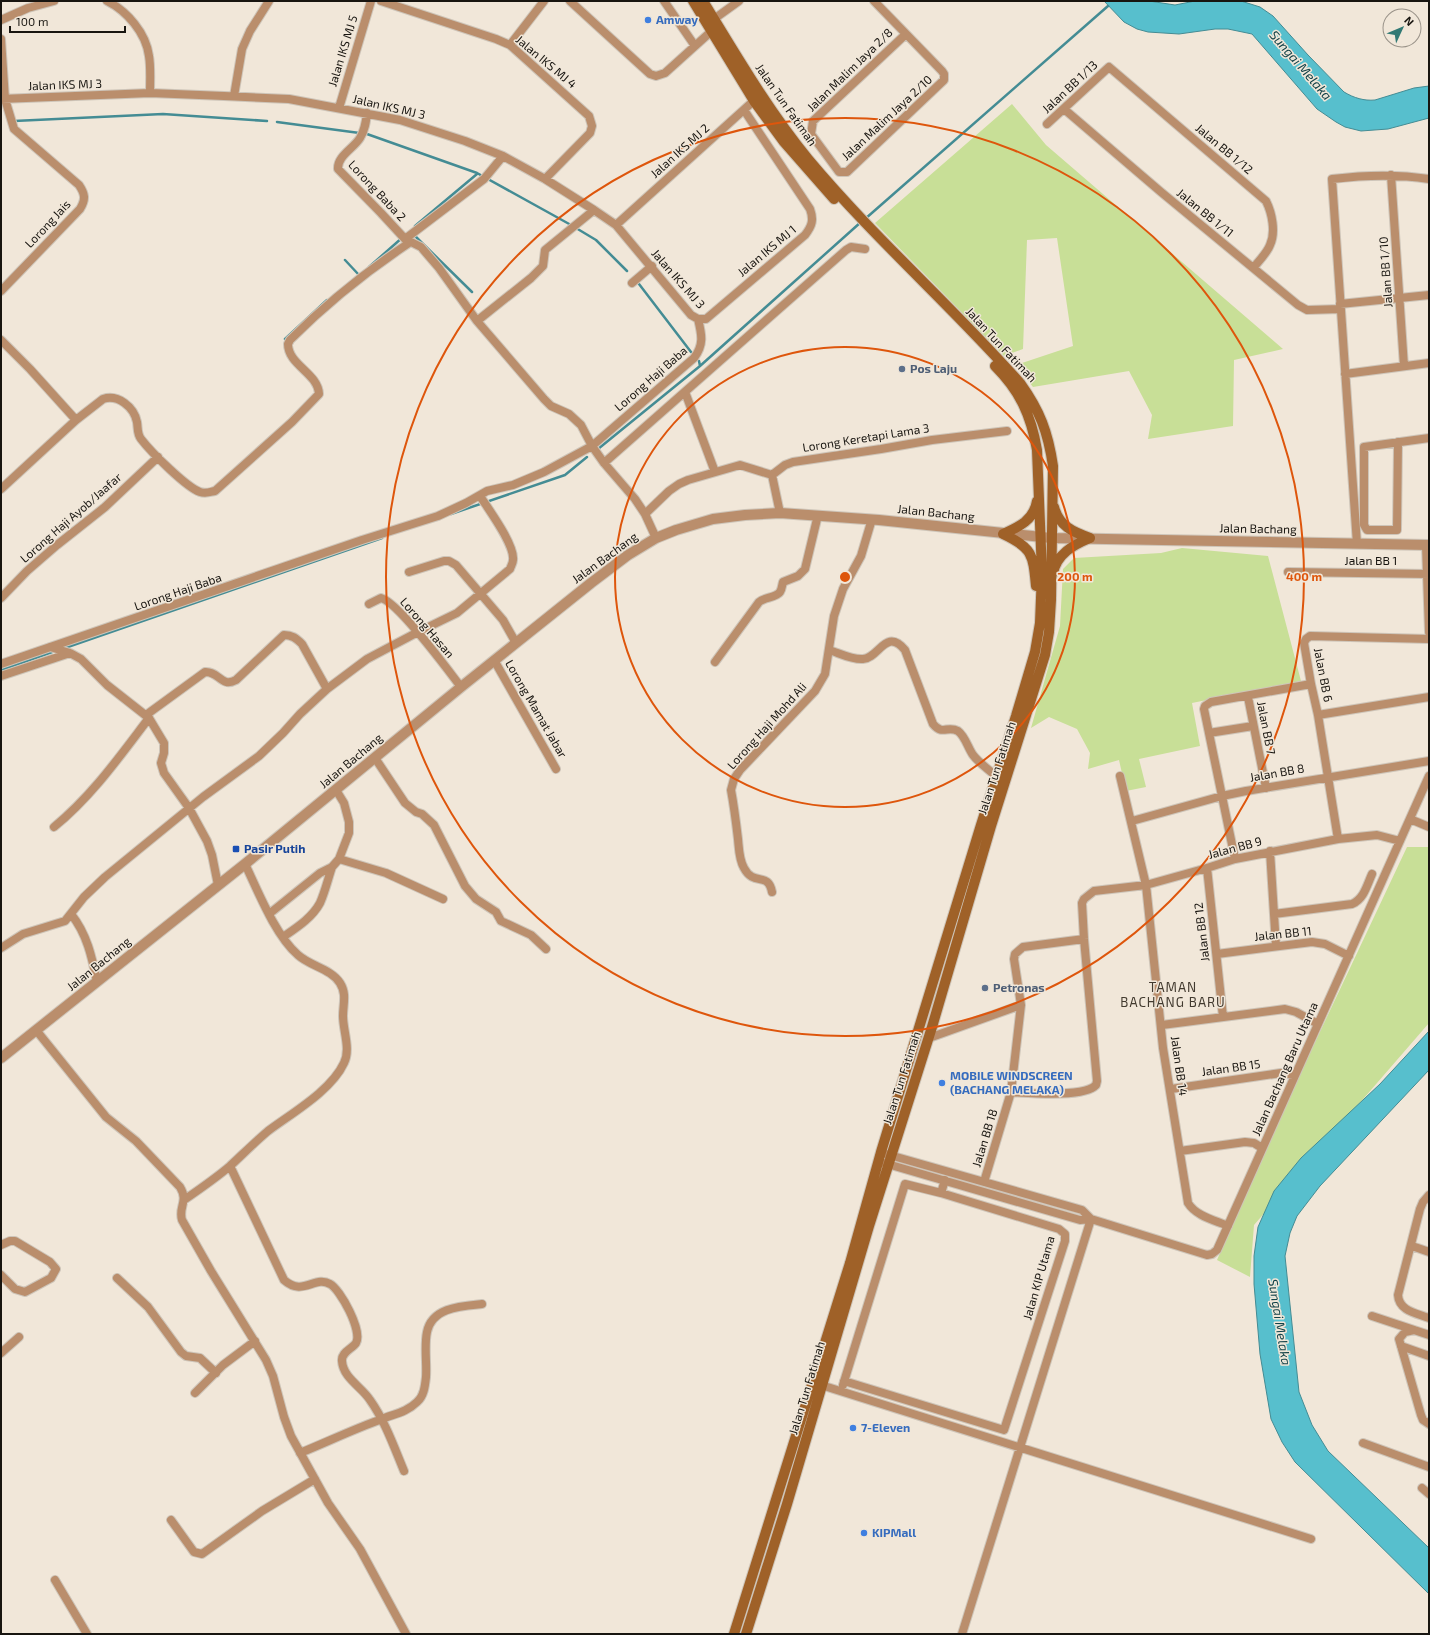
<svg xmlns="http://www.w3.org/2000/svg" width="1430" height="1635" viewBox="0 0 1430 1635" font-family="'Exo 2',sans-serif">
  <rect width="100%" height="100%" fill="#f1e7d9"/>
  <path fill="#c8df97" d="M 1012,104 L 1046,145 L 1283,349 L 1234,360 L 1233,426 L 1148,439 L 1152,415 L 1129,371 L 1033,387 L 1016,365 L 1073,346 L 1057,238 L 1027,240 L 1023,349 L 1004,356 L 875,223 Z
    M 1182,548 L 1268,556 L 1301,681 L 1192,703 L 1200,746 L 1139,759 L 1146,787 L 1126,791 L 1119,760 L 1088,769 L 1090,753 L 1077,729 L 1049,717 L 1031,728 L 1060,626 L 1063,569 L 1074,558 L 1161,553 Z
    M 1407,847 L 1429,847 L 1429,1023 L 1254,1225 L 1250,1277 L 1217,1260 L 1269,1140 Z"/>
  <path fill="#57bfcd" stroke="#448c94" d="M 1104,1 L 1149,1 L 1175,5 L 1195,1 L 1241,1 L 1260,7 L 1273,16 L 1308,55 L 1344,92 C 1354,98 1364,101 1375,100 L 1414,88 L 1429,86 L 1429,118 L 1388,129 L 1361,131 L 1345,127 L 1336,122 L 1317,109 L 1252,34 L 1228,29 L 1215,29 L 1179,34 L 1148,32 L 1137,29 L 1124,22 Z
    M 1429,1031 L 1429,1070 L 1320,1186 L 1297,1216 L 1290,1233 L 1285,1256 L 1299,1392 L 1312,1425 L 1328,1451 L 1429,1548 L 1429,1594 L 1295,1462 L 1282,1442 L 1271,1419 L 1260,1354 L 1254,1284 L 1254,1256 L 1258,1227 L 1274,1191 L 1301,1158 L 1380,1084 Z"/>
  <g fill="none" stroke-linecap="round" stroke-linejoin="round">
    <path stroke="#448c94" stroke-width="2.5" d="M 14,121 L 163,114 L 267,121
      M 277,122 L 367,134 L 477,173 L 571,225 L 596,240 L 627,271
      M 865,219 L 1108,6
      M 415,226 L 477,174
      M 413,234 L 472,292
      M 345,260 L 359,275
      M 369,267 L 403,237
      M 639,284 L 691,352
      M 285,339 L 327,300
      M 699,361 L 700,366
      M 598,449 L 700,366 L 861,222
      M 451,514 L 565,475 L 587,457
      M 62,649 L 382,538
      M 1,670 L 55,651"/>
    <defs>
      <path id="minor" d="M 107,1 C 127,11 146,33 149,56 C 151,68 150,80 150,93
        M 381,1 L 496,39 L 510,45 L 589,116 L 592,126 L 590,133 L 545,179
        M 570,1 L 650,74 L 656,76 L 665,73 L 715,28
        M 664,1 L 695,46
        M 874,1 L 942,71 L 944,74 L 944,80 L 847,172 L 839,172 L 811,134 L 813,121 L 906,34
        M 714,19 L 739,1
        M 1,20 L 28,8 L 54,1
        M 1,39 L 5,99 L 14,129 L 79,185 C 85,194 86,199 80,209 L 1,291
        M 510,45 L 544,1
        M 234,96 L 242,49 L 250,31 L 269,1
        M 1,99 L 150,93 L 224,96 L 289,99 L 400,120 L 465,141 L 503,156 L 545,179 L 594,210 L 616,225 L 691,315 L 698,319 L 706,319 L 805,235 C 812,226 814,220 810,209 L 744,110
        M 339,108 L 371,1
        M 1064,109 L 1161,192 L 1298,305 L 1307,310 L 1341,309
        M 367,113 C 366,122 365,130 360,138 C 354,148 337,156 338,169 L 381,213 L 405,239 L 421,247 L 439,268 L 477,321 L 544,399 L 551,406 L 569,414 L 581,425 L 592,446 L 604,463 L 635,499 L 645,514 L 656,538
        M 1047,124 L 1109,67 L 1266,201 C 1272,213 1276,232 1270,245 C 1267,253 1259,261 1253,268
        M 1391,175 L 1404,366
        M 616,225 L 758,97
        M 405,239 L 484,179 L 503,156
        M 632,283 L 652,266
        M 1340,304 L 1429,295
        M 477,321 L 531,278 L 543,266 L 545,250 L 594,210
        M 1,340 L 30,369 L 76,420
        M 1345,374 L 1429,363
        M 685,392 L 715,472
        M 1398,442 L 1397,530 L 1367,530 L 1364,525 L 1364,447 L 1429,438
        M 604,463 L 846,250 L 851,247 L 865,249
        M 1,489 L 76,420 L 103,399 C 118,394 134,407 137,422 C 138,428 137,434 141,439 C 151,452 186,487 200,492 C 206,494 210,492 215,491 L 292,422 L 319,394 C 318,373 288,365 288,344 L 290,340 C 326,304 367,271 409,243
        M 780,513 L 772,475 L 785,465 L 793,462 L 881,449 L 932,440 L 1007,431
        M 645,514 L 669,491 L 679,484 L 688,480 L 740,465 L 772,475
        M 1357,544 L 1332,179 C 1364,175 1397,174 1429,179
        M 1426,545 L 1429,632
        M 409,572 L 444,561 L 449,561 L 456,565 L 503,620 L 516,643
        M 1288,572 L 1429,574
        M 1,598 L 27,571 L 57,545 L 105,507 L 158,457
        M 369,604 L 381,598 C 399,603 447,669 461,687
        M 50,647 L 70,653 L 81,659 L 107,685 L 149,718 L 164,743 L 164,753 L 161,763 L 164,773 L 189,808 L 207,841 L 212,855 L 218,885
        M 829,650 C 839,653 852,660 863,659 C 879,658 886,627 905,650 L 933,724 C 943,736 947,725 958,731 C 965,736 968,748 973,755 C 979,763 988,769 996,776
        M 494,660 L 556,769
        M 715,662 L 759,602 C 764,597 776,598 780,592 C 782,589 782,585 783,582 L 798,576 L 805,569 L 818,515
        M 1,664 L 362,540 L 438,516 L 466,503 L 487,491 L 513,485 L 544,472 L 592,446 L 694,358 C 704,345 702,335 698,319
        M 1,676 L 70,653
        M 1248,697 L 1266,788
        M 146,715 L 205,672 C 219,671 221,688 236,680 L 284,635 C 292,635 296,638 302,644 L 327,689
        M 1318,715 L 1429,697
        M 1209,733 L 1253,726
        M 375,758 L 405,803 L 416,812 L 422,814 L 434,825 L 465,886 L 476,899 L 496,912 L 501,921 L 531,935 L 546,949
        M 1120,776 L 1146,885 L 1163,1048 L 1188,1203 C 1196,1216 1214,1220 1228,1226
        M 1410,819 L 1429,827
        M 1132,821 L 1222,796 L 1246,791 L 1429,761
        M 54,827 C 92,796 120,756 149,718
        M 1338,839 L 1318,715 L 1311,684 L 1304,643 L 1306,639 L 1310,636 L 1429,639
        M 1270,851 L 1276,946
        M 339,859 L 386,873 L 443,899
        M 1235,859 L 1204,709 L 1205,706 L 1211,702 L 1311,684
        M 1207,868 L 1223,1017
        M 772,892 C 768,871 754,887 744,868 C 739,860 739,849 738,839 C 736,822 734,806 731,790 L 734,779 L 740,770 L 815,691 L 825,674 L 834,616 L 843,589 L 861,556 L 872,519
        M 71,914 C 87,934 92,957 97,982
        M 269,914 L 320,873 L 332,867 L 339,859 L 349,833 L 349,822 L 344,803 L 336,790
        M 1274,914 L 1352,904 C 1364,899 1367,885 1372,874
        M 283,937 C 296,928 312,918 320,903 C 325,892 328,879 332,867
        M 1,948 L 23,934 L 65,921 L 84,897 L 105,877 L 203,797 L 259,756 L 283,733 L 300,714 L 327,689 L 367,659 L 418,632 L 457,613 L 510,569 C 511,566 513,563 513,560 C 515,545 489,510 480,496
        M 1217,954 L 1312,942 L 1325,944 L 1349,956
        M 1162,1025 L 1285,1009 L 1296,1012 L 1318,1024
        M 36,1030 L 106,1117 L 136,1141 L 180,1187 C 189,1202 178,1206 182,1220 L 211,1271 L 266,1360 L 273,1376 L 284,1417 L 291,1436 L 328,1503 L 360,1549 L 406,1634
        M 929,1038 L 1021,1005
        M 1171,1089 L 1281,1073 L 1295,1075
        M 1011,1092 C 1030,1093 1084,1098 1096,1085 L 1097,1081 L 1084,939 L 1082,903 L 1084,899 L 1094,891 L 1146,885 L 1207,868 L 1235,859 L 1338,839 L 1377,835 L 1400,841
        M 1180,1151 L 1245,1142 L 1254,1143 L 1262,1148
        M 886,1154 L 1082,1210 L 1091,1219
        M 884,1163 L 1080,1220 L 1091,1219 L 1207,1255 L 1212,1254 L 1217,1250 L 1429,776
        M 230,1166 L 284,1280 C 303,1297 315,1275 330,1284 C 340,1289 363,1331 356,1343 C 352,1349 341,1352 342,1361 C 343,1378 362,1387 370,1400 C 385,1421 394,1447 404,1471
        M 984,1182 L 1011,1092 L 1021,1005 L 1014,959 L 1015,954 L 1023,947 L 1084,939
        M 1429,1195 L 1423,1202 L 1420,1209 L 1398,1295 C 1399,1311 1416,1313 1429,1318
        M 184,1200 C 200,1189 216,1178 230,1166 C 243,1154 255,1142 268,1131 C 292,1113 331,1091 344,1063 C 351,1049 343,1031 343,1016 C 343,1004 347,994 340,983 C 331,969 310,966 298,955 C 275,935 258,891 245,864
        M 1,1245 L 10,1241 L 15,1241 L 50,1262 L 56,1269 L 51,1278 L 25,1292 L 15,1289 L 1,1275
        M 1412,1246 L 1429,1252
        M 117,1278 L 148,1307 L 181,1352 L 186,1356 L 200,1358 L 216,1373
        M 1372,1316 L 1429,1335
        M 1414,1330 L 1405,1332 L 1399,1339 L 1421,1415 L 1423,1420 L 1429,1424
        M 1401,1346 L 1429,1356
        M 1,1353 L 19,1337
        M 844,1381 L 1004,1430 L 1065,1241 L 1065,1234 L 1059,1229 L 941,1193
        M 821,1385 L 1311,1539
        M 843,1385 L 905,1184 L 941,1193 L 945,1180
        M 195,1393 L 223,1365 L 255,1341
        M 1363,1443 L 1429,1467
        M 300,1453 C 327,1442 354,1429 382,1419 C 394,1414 407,1412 417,1402 C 424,1396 425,1386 426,1377 C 427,1363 424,1346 427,1332 C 432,1307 462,1306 482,1304
        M 1422,1488 L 1429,1494
        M 171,1520 L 194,1552 L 202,1554 L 262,1511 L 315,1479
        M 55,1580 L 87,1634
        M 962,1634 L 1091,1219"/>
      <path id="tertiary" d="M 1,1058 L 245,864 L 461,687 L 591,583 L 628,555 L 656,538 L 676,530 L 713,519 L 745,515 L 780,513 L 879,520 L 1051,538 L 1429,545"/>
      <path id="secondary" d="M 693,1 L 754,101 L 784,142 L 834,199
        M 703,1 C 736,55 768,110 808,159 C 874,238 952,306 1020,383 C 1040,411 1048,432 1053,466 L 1051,600 L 1049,632 L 1045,655 L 991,826 L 932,1027 L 869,1226 L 787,1504 L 746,1634
        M 1054,507 C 1059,526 1073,532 1090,538
        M 1003,534 C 1033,548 1033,555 1036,586
        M 1003,534 C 1019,527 1034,520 1037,501
        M 1053,573 C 1057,554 1073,545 1090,538
        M 734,1634 L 850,1263 L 881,1152 L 981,825 L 1016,716 L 1035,652 L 1040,623 L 1042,573 L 1037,450 C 1031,415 1020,391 995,366"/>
    </defs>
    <use href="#minor" stroke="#cec5b9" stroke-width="10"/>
    <use href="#tertiary" stroke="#cec5b9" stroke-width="12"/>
    <use href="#secondary" stroke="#cec5b9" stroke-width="12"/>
    <use href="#minor" stroke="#ba8e6c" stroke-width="8"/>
    <use href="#tertiary" stroke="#ba8e6c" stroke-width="10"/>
    <use href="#secondary" stroke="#9f6128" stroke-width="10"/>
  </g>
  <g fill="none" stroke="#de560c" stroke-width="2">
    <circle cx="845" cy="577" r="230"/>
    <circle cx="845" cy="577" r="459"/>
  </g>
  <g fill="#3f7fe0" stroke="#f1e7d9" stroke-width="1.5">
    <circle cx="648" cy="20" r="4"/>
    <circle cx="942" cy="1083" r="4"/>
    <circle cx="853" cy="1428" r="4"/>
    <circle cx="864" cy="1533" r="4"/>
  </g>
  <g fill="#5c6f8a" stroke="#f1e7d9" stroke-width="1.5">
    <circle cx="902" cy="369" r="4"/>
    <circle cx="985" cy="988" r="4"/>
  </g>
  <rect fill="#1a4fb4" stroke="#f1e7d9" stroke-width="1.5" x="232" y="845" width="8" height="8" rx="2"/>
  <g text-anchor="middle" stroke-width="3" stroke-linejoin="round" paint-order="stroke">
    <g font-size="12" font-weight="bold" fill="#366cbe" stroke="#f1e7d9" text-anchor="start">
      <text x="656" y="24">Amway</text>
      <text x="950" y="1080">MOBILE WINDSCREEN<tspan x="950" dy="14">(BACHANG MELAKA)</tspan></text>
      <text x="861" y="1432">7-Eleven</text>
      <text x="872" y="1537">KIPMall</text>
    </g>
    <g font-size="12" fill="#181510" stroke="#f1e7d9">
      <text transform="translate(343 51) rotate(-73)" y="4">Jalan IKS MJ 5</text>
      <text transform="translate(546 62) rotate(40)" y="4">Jalan IKS MJ 4</text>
      <text transform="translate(850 70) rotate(-44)" y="4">Jalan Malim Jaya 2/8</text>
      <text transform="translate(65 85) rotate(-2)" y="4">Jalan IKS MJ 3</text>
      <text transform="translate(1070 87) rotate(-43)" y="4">Jalan BB 1/13</text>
      <text transform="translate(786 105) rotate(55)" y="4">Jalan Tun Fatimah</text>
      <text transform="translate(389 107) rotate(13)" y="4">Jalan IKS MJ 3</text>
      <text transform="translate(887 118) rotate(-43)" y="4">Jalan Malim Jaya 2/10</text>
      <text transform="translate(1224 149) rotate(40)" y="4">Jalan BB 1/12</text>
      <text transform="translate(680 151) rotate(-42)" y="4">Jalan IKS MJ 2</text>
      <text transform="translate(377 191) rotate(47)" y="4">Lorong Baba 2</text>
      <text transform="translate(1205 213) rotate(39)" y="4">Jalan BB 1/11</text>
      <text transform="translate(48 224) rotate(-47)" y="4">Lorong Jais</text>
      <text transform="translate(767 251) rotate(-40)" y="4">Jalan IKS MJ 1</text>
      <text transform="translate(1386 272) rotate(-94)" y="4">Jalan BB 1/10</text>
      <text transform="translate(678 279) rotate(49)" y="4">Jalan IKS MJ 3</text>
      <text transform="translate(1001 345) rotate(47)" y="4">Jalan Tun Fatimah</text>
      <text transform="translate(651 379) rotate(-41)" y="4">Lorong Haji Baba</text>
      <text transform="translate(866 438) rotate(-9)" y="4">Lorong Keretapi Lama 3</text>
      <text transform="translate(936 513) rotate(6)" y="4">Jalan Bachang</text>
      <text transform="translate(71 518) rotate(-41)" y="4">Lorong Haji Ayob/Jaafar</text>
      <text transform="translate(1258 529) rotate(1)" y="4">Jalan Bachang</text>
      <text transform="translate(605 558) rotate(-36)" y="4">Jalan Bachang</text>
      <text x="1371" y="565">Jalan BB 1</text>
      <text transform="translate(178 592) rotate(-19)" y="4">Lorong Haji Baba</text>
      <text transform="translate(427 628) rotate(49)" y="4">Lorong Hasan</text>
      <text transform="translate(1323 675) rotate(79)" y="4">Jalan BB 6</text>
      <text transform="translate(536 709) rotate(60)" y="4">Lorong Mamat Jabar</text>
      <text transform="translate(767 726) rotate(-48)" y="4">Lorong Haji Mohd Ali</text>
      <text transform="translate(1266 728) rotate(79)" y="4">Jalan BB 7</text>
      <text transform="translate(351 761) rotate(-40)" y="4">Jalan Bachang</text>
      <text transform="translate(997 768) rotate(-72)" y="4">Jalan Tun Fatimah</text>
      <text transform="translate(1277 773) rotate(-10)" y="4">Jalan BB 8</text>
      <text transform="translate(1235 848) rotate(-15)" y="4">Jalan BB 9</text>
      <text transform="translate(1202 932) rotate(-97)" y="4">Jalan BB 12</text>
      <text transform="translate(1283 934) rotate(-6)" y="4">Jalan BB 11</text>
      <text transform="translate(99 964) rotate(-39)" y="4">Jalan Bachang</text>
      <text transform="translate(1179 1066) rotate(82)" y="4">Jalan BB 14</text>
      <text transform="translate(1231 1068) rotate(-8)" y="4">Jalan BB 15</text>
      <text transform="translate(1285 1069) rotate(-66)" y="4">Jalan Bachang Baru Utama</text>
      <text transform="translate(902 1078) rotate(-72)" y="4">Jalan Tun Fatimah</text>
      <text transform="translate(985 1138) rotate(-73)" y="4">Jalan BB 18</text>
      <text transform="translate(1039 1278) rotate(-74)" y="4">Jalan KIP Utama</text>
      <text transform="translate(807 1388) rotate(-73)" y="4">Jalan Tun Fatimah</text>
    </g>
    <g font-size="12" font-weight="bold" fill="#4e5e75" stroke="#f1e7d9" text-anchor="start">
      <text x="910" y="373">Pos Laju</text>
      <text x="993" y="992">Petronas</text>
    </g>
    <g font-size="12" font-weight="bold" fill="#164399" stroke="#f1e7d9" text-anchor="start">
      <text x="244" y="853">Pasir Putih</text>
    </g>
    <g font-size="13" font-style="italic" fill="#124248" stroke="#f1e7d9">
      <text transform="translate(1301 65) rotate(49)" y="5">Sungai Melaka</text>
      <text transform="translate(1280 1322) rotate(81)" y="5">Sungai Melaka</text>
    </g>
    <g font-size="13" letter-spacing="1" fill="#423a2f" stroke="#f1e7d9">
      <text x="1173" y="992">TAMAN<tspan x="1173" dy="15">BACHANG BARU</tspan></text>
    </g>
  </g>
  <circle cx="845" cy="577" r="6" fill="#de560c" stroke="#f1e7d9" stroke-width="2"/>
  <g font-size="12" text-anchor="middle" font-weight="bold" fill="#de560c" stroke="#f1e7d9" stroke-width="3" stroke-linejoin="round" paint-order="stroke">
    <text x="1075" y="581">200 m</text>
    <text x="1304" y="581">400 m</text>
  </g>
  <rect width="1430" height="1635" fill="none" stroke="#181510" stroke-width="4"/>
  <g transform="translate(1402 28) rotate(46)"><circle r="19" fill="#f1e7d9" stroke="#9a9389"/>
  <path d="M0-3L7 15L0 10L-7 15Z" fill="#317974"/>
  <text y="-6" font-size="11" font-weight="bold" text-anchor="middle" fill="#181510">N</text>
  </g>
  <path d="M10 26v6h115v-6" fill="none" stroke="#181510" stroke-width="2"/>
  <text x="16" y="26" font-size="12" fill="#181510" stroke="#f1e7d9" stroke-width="3" paint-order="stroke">100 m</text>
</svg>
